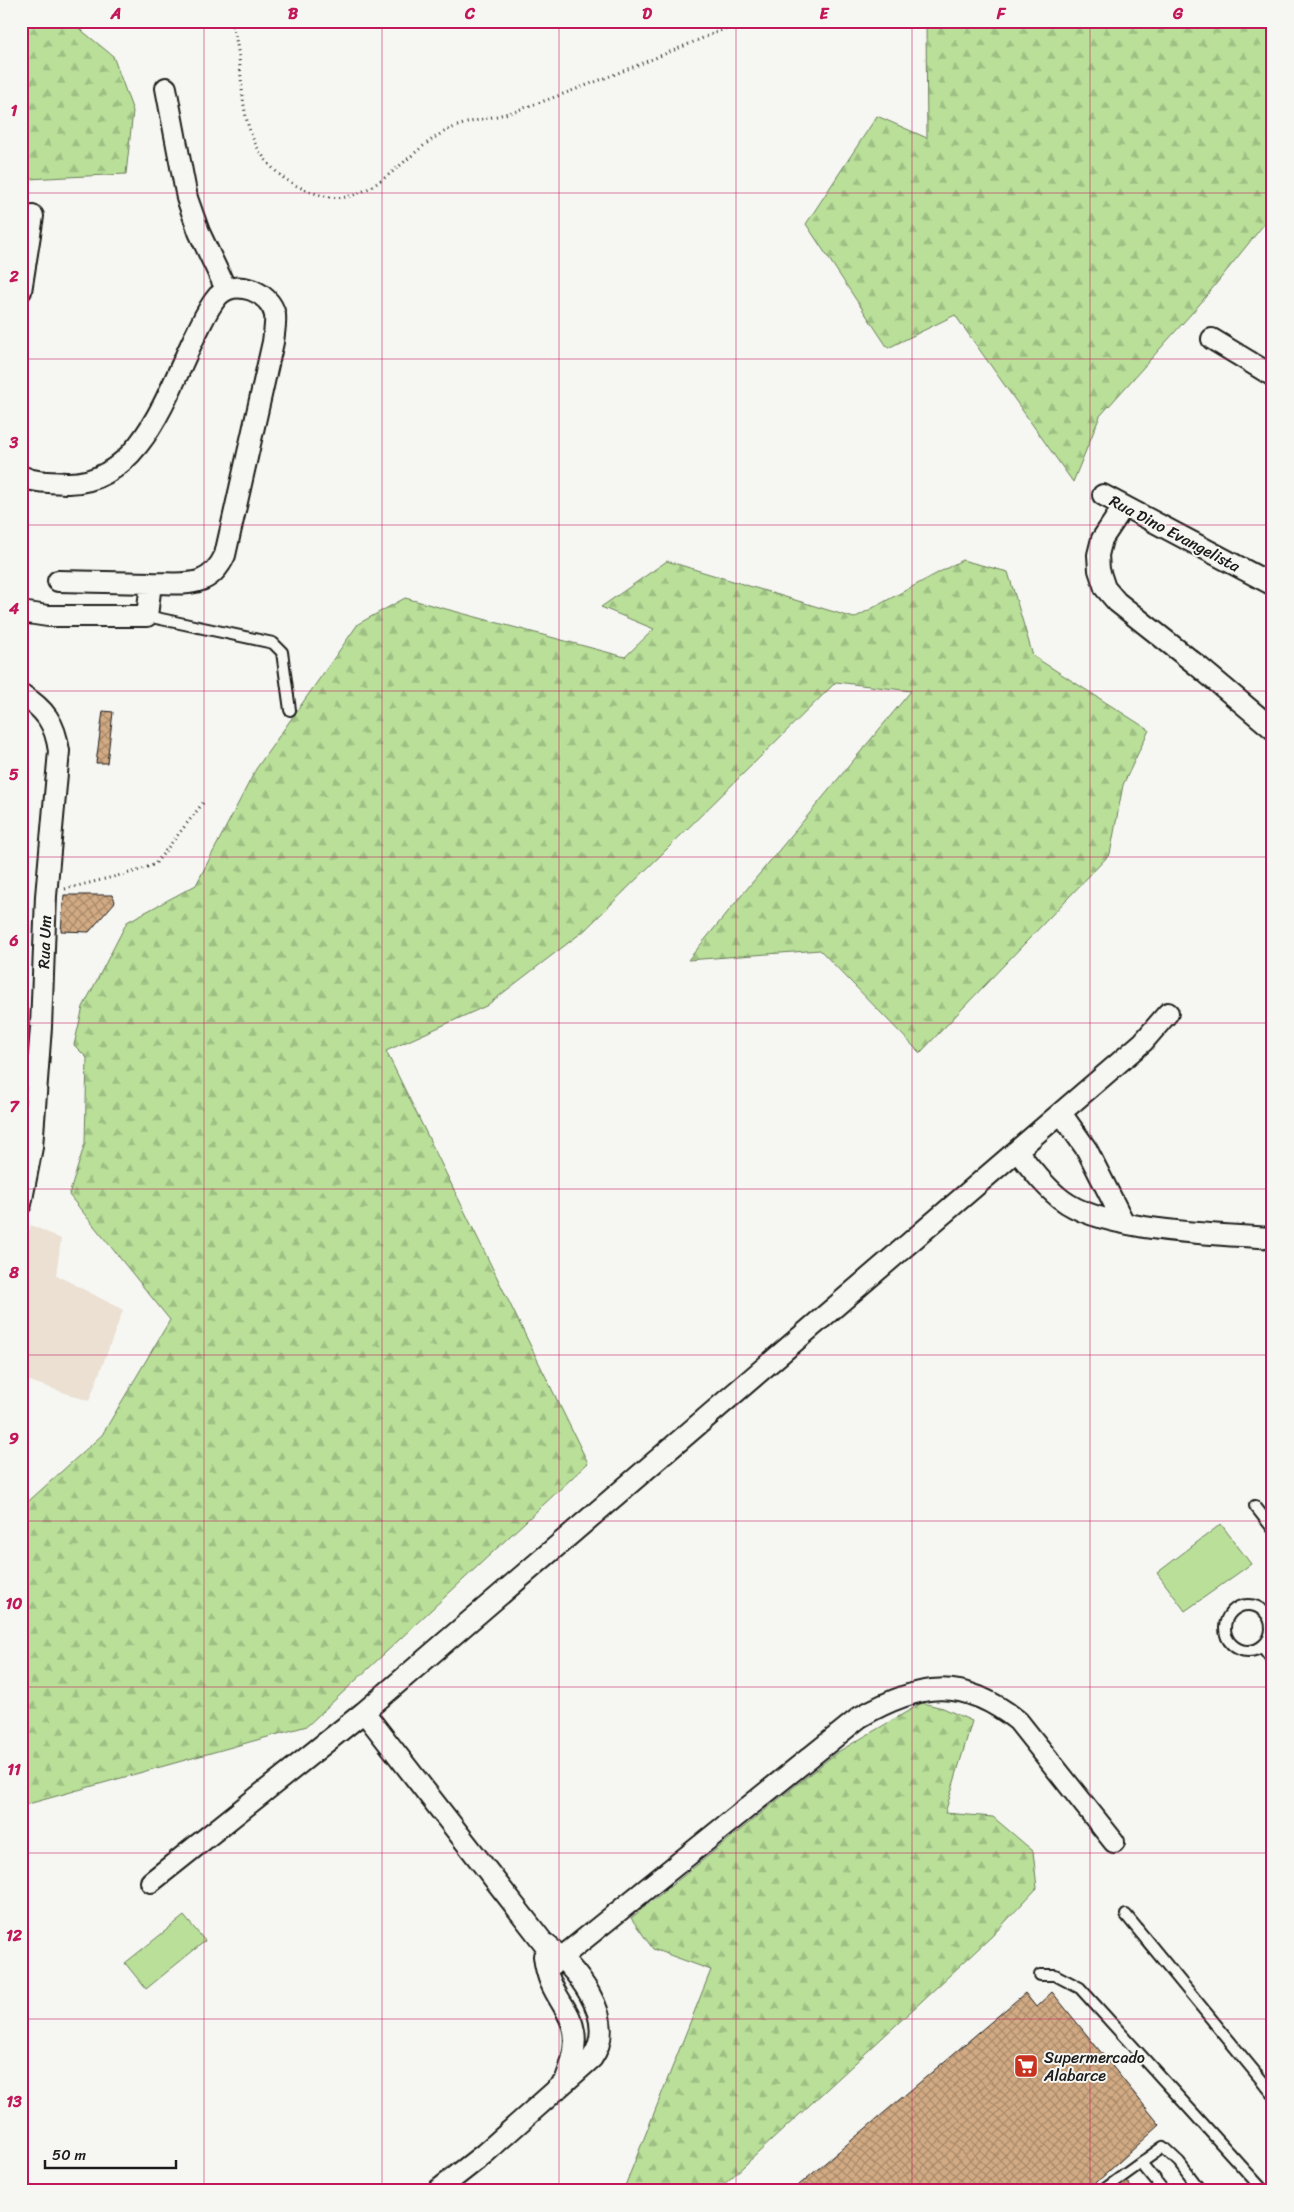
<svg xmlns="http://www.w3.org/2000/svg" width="1294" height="2212" viewBox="0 0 1294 2212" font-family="Sriracha,sans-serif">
  <defs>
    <pattern id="forest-firs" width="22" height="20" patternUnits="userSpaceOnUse" patternTransform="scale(1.25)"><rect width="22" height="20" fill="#b9df99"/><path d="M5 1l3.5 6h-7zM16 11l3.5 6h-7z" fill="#9ebf83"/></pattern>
    <pattern id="building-cross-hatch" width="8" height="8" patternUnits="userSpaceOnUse" patternTransform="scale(1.25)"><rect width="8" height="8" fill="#d2ab84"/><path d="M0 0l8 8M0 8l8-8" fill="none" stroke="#aa8a6b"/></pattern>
  </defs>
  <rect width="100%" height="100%" fill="#f6f6f2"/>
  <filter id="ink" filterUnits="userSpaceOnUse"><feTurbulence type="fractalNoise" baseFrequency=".02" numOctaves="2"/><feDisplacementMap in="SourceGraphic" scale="10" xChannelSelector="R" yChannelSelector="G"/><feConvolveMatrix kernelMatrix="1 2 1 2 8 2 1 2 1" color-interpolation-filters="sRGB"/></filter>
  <g filter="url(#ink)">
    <path fill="#ebe0d1" d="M 31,1225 L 61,1239 L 56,1275 L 123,1310 L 89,1401 L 21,1378 L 21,1252 Z"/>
    <path fill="url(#forest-firs)" stroke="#6a7e5a" d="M 21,21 L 70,21 L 113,56 L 133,111 L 126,174 L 28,179 L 21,194 Z
      M 926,21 L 1273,21 L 1273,213 L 1199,305 L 1100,416 L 1073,482 L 955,315 L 888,348 L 806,224 L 877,116 L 927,138 Z
      M 962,560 L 1008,572 L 1033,656 L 1149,730 L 1123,785 L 1110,854 L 920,1053 L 820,950 L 688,960 L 911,691 L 836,682 L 585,930 L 486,1006 L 386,1051 L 588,1463 L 307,1726 L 21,1806 L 21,1508 L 102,1435 L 170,1320 L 69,1195 L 85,1143 L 87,1058 L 74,1045 L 83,1007 L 127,922 L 196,885 L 256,769 L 358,624 L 405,598 L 625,657 L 654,629 L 601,607 L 667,561 L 854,618 Z
      M 922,1703 L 943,1708 L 972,1721 L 945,1813 L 993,1817 L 1033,1851 L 1037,1888 L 992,1936 L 717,2191 L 623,2191 L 711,1970 L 653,1949 L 631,1918 L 836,1753 Z"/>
    <path fill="#b9df99" stroke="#6a7e5a" d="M 1221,1524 L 1251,1564 L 1185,1611 L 1157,1573 Z
      M 184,1916 L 205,1941 L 146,1989 L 125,1963 Z"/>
    <path fill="url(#building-cross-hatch)" stroke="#1c1c1c" d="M 103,711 L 113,712 L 107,763 L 96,763 Z
      M 64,895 L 113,895 L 115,902 L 89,932 L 61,931 Z
      M 1052,1992 L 1160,2125 L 1087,2191 L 792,2191 L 1025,1993 L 1036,2007 Z
      M 1124,2178 L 1134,2191 L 1108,2191 Z"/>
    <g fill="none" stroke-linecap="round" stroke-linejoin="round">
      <defs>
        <path id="lane" d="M 147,616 L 273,643 L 282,652 L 290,710
          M 1255,1506 L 1273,1529
          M1225 1628a23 23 0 1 1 46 0a23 23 0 1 1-46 0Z
          M 1262,1646 L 1273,1661
          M 1126,1915 L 1273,2094
          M 1040,1975 L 1055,1975 L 1080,1988 L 1264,2191
          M 1141,2163 L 1164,2191
          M 1102,2191 L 1163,2147 L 1179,2162 L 1201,2191"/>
        <path id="street" d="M 166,88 L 187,198 L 199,232 L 226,289
          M 21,291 L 33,216
          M 1212,339 L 1273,376
          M 21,476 C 35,483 51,482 66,483 C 142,485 169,387 197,332 C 203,320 209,306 218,296 C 235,278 270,291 275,315 C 276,323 274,333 273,342 L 225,555 C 209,590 184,583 151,583 L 147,616 L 48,616 L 21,612
          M 1103,495 L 1273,585
          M 1124,506 L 1102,539 L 1098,555 L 1099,570 L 1105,588 L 1117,602 L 1198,666 L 1273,729
          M 58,581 L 151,583
          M 21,694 C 45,709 55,723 59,751 L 46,896 L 41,1027 L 32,1147 L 21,1204
          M 1061,1113 L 1087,1150 L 1124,1223
          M 1017,1151 C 1031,1168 1044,1186 1061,1199 C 1102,1232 1219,1234 1273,1238
          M 364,1712 L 543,1942 C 574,1966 620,2018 592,2058 L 484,2154 L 437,2191
          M 151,1882 L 364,1712 L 1143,1042 L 1168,1013
          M 544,1956 C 550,2012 593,2010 566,2079
          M 547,1969 L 860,1717 C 919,1683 962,1676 1018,1721 L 1114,1842"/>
      </defs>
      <use href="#lane" stroke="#1c1c1c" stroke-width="14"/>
      <use href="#street" stroke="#1c1c1c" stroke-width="24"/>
      <path stroke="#1c1c1c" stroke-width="3" stroke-dasharray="1 4" stroke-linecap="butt" d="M 231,21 C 250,77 229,130 280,175 C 293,187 328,201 346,197 C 387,188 413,146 450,129 C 470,120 494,118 515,111 C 592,85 668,53 743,21
        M 65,889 L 137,871 L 155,864 L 203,803"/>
      <use href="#lane" stroke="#f6f6f2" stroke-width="10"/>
      <use href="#street" stroke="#f6f6f2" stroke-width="20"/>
    </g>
  </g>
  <path fill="none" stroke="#c2185b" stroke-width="1" stroke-opacity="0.55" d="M 204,21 L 204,2191M 382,21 L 382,2191M 559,21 L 559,2191M 736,21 L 736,2191M 912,21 L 912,2191M 1090,21 L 1090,2191M 21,193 L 1273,193M 21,359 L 1273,359M 21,525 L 1273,525M 21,691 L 1273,691M 21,857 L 1273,857M 21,1023 L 1273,1023M 21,1189 L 1273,1189M 21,1355 L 1273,1355M 21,1521 L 1273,1521M 21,1687 L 1273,1687M 21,1853 L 1273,1853M 21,2019 L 1273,2019"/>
  <defs>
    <symbol id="supermarket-square" viewBox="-11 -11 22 22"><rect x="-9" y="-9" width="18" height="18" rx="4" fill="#c8321e" stroke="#f6f6f2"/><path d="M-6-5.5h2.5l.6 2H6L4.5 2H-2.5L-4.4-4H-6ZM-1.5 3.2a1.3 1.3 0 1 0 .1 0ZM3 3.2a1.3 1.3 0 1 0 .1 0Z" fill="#fff"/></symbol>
  </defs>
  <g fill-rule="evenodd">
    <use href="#supermarket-square" x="1012" y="2052" width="28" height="28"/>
  </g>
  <g text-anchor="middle" stroke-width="4" stroke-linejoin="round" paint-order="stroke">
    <g font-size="16" fill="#1c1c1c" stroke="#f6f6f2">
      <text transform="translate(1175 533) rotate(28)" y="6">Rua Dino Evangelista</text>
      <text transform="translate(44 942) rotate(-88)" y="6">Rua Um</text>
    </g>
    <g font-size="16" fill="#1c1c1c" stroke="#f6f6f2" text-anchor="start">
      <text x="1044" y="2063">Supermercado<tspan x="1044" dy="18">Alabarce</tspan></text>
    </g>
  </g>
  <rect width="1294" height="2212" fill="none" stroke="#f6f6f2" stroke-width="55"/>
  <path d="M45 2160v8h131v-8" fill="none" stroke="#1c1c1c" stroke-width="2.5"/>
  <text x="52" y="2160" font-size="15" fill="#1c1c1c" stroke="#f6f6f2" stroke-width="4" paint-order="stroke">50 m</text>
  <rect x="28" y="28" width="1238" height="2156" fill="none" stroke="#c2185b" stroke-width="2"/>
  <g font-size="16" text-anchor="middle" font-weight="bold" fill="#c2185b">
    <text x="116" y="19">A</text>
    <text x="293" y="19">B</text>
    <text x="470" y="19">C</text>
    <text x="647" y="19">D</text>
    <text x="824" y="19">E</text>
    <text x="1001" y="19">F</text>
    <text x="1178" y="19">G</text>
    <text x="14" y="116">1</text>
    <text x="14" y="282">2</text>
    <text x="14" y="448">3</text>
    <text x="14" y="614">4</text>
    <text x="14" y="780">5</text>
    <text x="14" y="946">6</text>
    <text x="14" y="1112">7</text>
    <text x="14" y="1278">8</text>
    <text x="14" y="1444">9</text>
    <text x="14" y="1609">10</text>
    <text x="14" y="1775">11</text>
    <text x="14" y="1941">12</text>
    <text x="14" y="2107">13</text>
  </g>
</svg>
